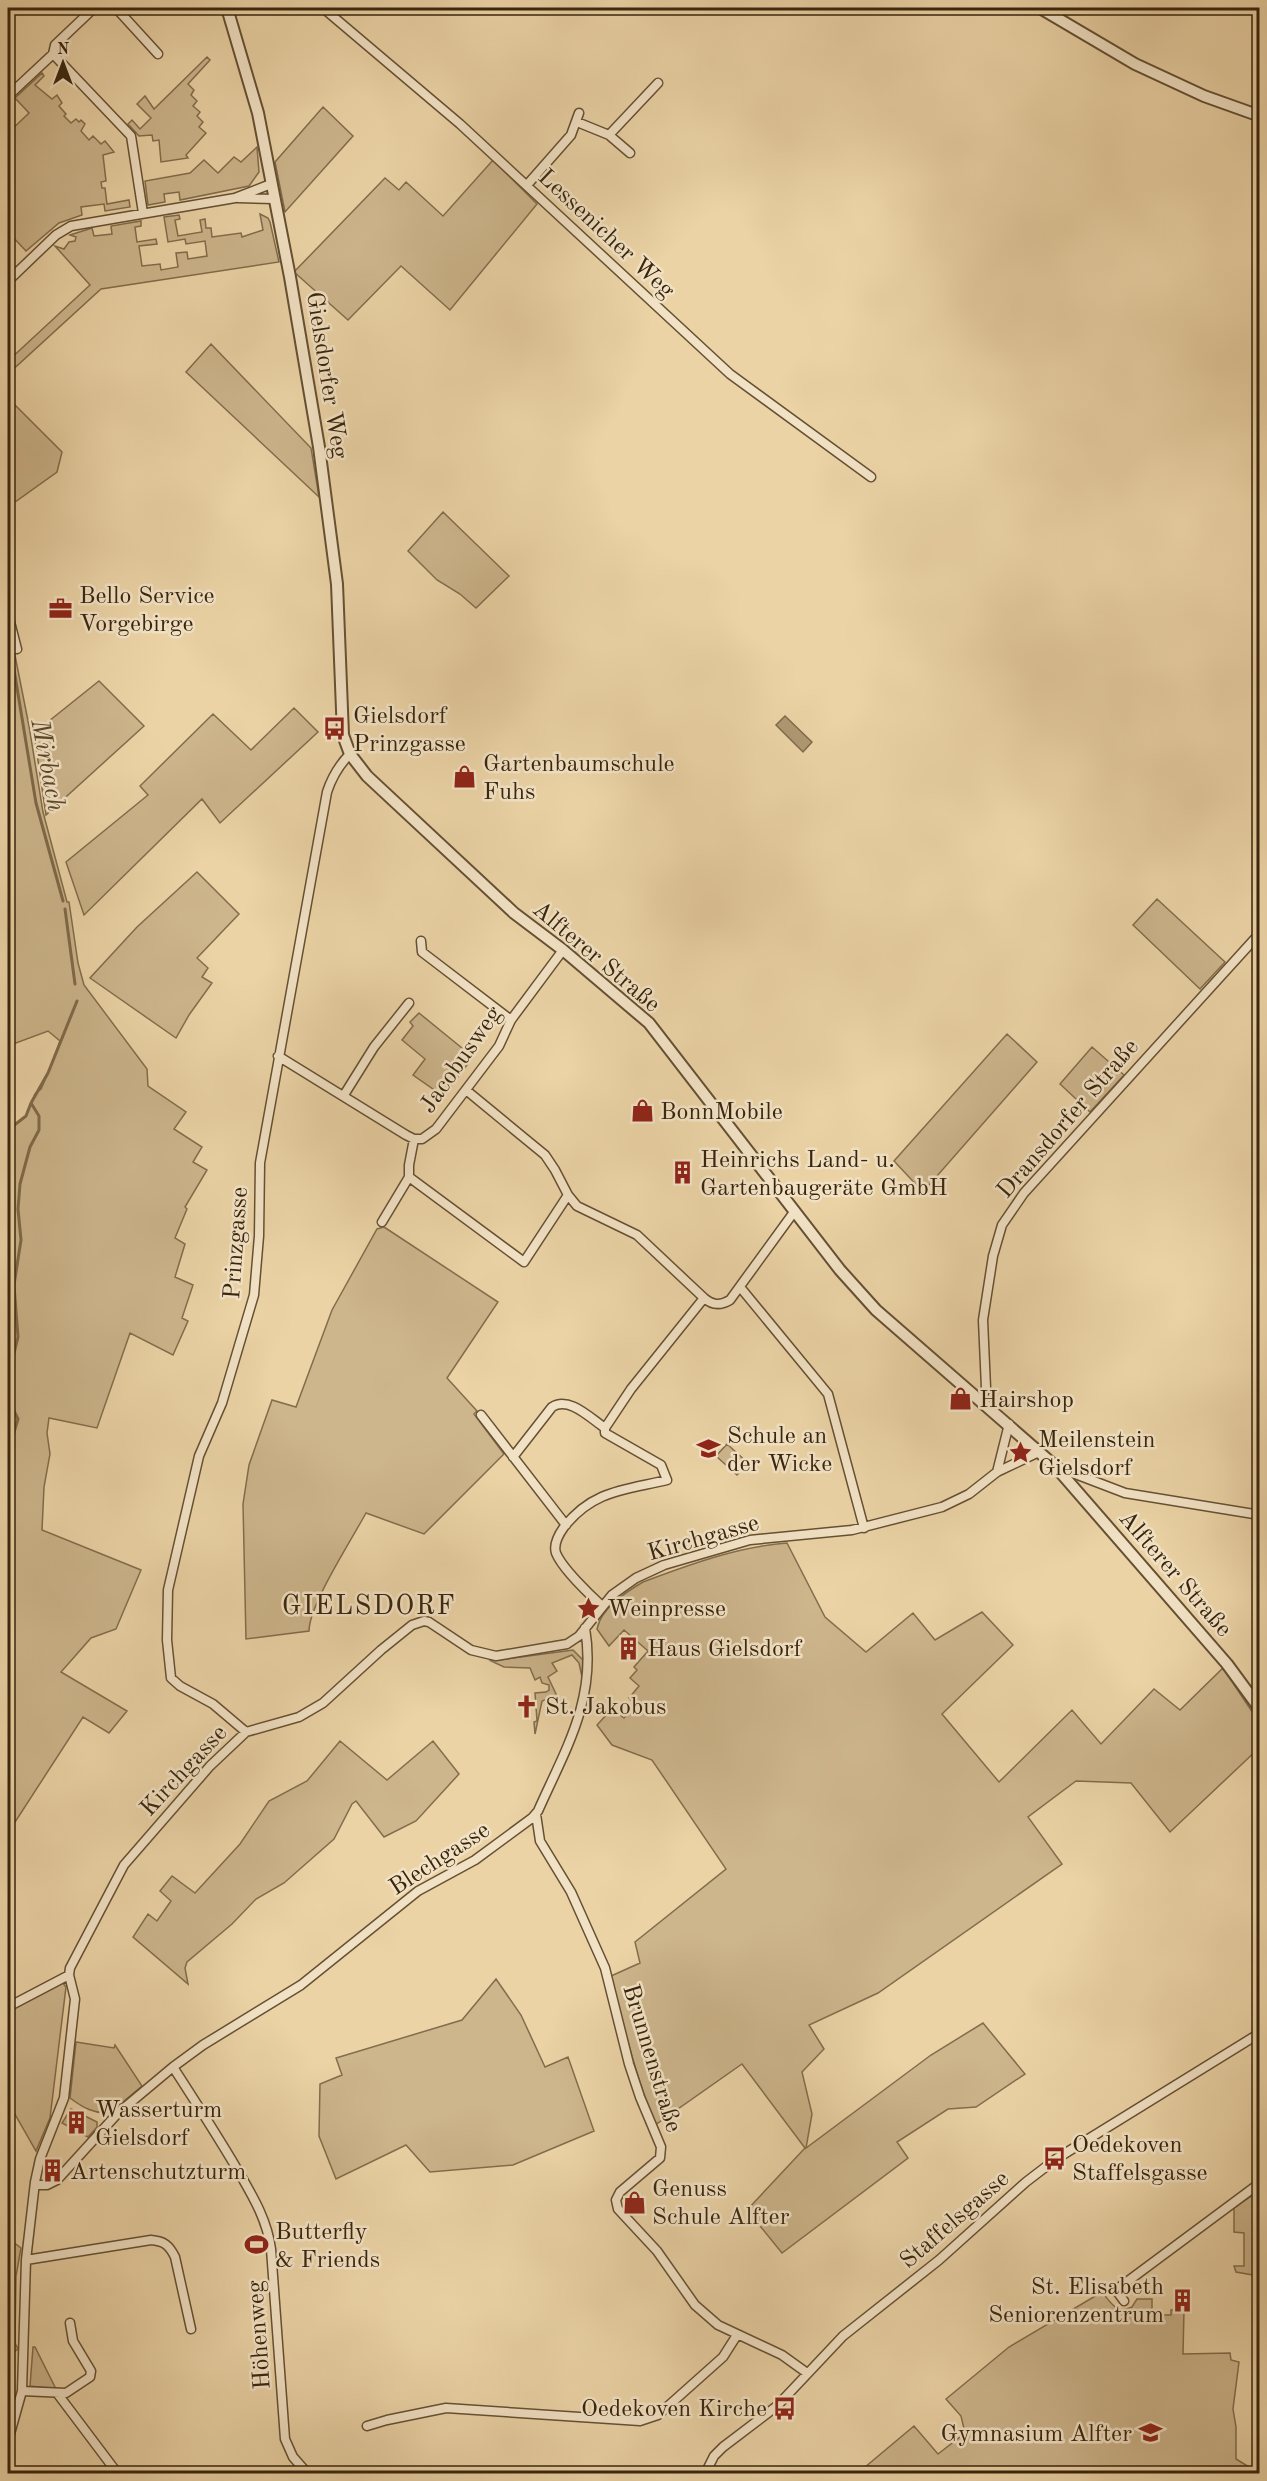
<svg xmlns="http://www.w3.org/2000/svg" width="1267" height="2481" viewBox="0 0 1267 2481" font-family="'Old Standard TT',serif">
  <rect width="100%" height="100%" fill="#ebd3a6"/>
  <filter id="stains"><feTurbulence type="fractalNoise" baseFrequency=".00333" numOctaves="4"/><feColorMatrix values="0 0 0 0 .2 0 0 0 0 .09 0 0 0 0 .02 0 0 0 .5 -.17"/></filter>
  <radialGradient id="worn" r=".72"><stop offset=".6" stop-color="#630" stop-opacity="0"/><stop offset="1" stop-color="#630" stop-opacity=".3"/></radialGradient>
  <path fill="#cdb58c" stroke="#826d4c" stroke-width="1.5" d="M 207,57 L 210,60 L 188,84 L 194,90 L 191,95 L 197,101 L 193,106 L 200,112 L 197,116 L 203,122 L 199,127 L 206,133 L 186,155 L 188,158 L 161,162 L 159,140 L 153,141 L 152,135 L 139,136 L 128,124 L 132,120 L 140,129 L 151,118 L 137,104 L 145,96 L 154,109 Z
    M 42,73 L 44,76 L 35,85 L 52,99 L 57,95 L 62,103 L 59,106 L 66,114 L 64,116 L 71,123 L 76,119 L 79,122 L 81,120 L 85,124 L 81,131 L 89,140 L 93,136 L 101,144 L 105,141 L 114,152 L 103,155 L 106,181 L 101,182 L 102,188 L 105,188 L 107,204 L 129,200 L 130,207 L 105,211 L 104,204 L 81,207 L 82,215 L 59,223 L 26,251 L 10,234 L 8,236 L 8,133 L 29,113 L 15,98 Z
    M 323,107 L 353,136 L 285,212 L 275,162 Z
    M 257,147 L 259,172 L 249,186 L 180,200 L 179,192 L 164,194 L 165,202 L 148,205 L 145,181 L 190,173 L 204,160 L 218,173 L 234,157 L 241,162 Z
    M 493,160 L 537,204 L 450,310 L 401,266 L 348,320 L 294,272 L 385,178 L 399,190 L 406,182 L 443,216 Z
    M 260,214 L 268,218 L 270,222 L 279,262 L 101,289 L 8,374 L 8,361 L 90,285 L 55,246 L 64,249 L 69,242 L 75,241 L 76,237 L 70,235 L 92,228 L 94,236 L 112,234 L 111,226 L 141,221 L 141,226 L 135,227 L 137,242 L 156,239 L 157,244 L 139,246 L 142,266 L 160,264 L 161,270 L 178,267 L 176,253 L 187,252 L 188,259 L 207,256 L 205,241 L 186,244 L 185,239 L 168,242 L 164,217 L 179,215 L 180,219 L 175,220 L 178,236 L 202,232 L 200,220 L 205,219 L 206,228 L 211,228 L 212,237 L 241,233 L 242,237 L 263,230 Z
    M 211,344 L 311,448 L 319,497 L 186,372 Z
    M 8,398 L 62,452 L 57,472 L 8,507 Z
    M 443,512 L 509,576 L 476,608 L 460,594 L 437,580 L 408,551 Z
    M 8,620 L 29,726 L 43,812 L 67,902 L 69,902 L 78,963 L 84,985 L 147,1069 L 148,1086 L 186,1112 L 174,1129 L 202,1147 L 193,1162 L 207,1170 L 185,1207 L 187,1209 L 175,1238 L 185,1244 L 175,1277 L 193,1285 L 182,1318 L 188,1321 L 173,1355 L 130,1333 L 97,1428 L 49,1418 L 47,1433 L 50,1454 L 44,1487 L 42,1530 L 141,1570 L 116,1629 L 91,1638 L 61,1672 L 127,1711 L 109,1733 L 83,1717 L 8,1833 L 8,1130 L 26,1116 L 35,1094 L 41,1089 L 48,1073 L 60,1041 L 48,1031 L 8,1046 Z
    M 99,681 L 144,726 L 46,815 L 34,733 Z
    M 294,708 L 318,732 L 220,823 L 202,799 L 84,915 L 66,862 L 148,795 L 140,786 L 213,714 L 251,750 Z
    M 197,872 L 239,914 L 197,958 L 208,968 L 202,977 L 212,983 L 189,1015 L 176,1038 L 90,978 L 137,927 Z
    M 1157,899 L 1225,962 L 1200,989 L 1133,925 Z
    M 419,1013 L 473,1057 L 443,1096 L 413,1075 L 425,1059 L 402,1040 L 413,1026 L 410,1022 Z
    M 1007,1034 L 1037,1062 L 923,1192 L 894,1161 Z
    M 1092,1047 L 1124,1075 L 1090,1112 L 1060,1084 Z
    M 384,1227 L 498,1302 L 447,1378 L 477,1411 L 474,1414 L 504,1454 L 424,1534 L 366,1513 C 352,1539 309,1605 309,1631 L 246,1639 L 243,1504 L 249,1465 L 272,1400 L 296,1407 L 332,1310 L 377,1229 Z
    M 727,1444 L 748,1463 L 737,1475 L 716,1456 Z
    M 787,1543 L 825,1617 L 866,1652 L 913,1613 L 935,1640 L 982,1612 L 1013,1645 L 942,1714 L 999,1782 L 1072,1710 L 1101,1744 L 1154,1689 L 1180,1710 L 1223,1668 L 1259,1722 L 1259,1748 L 1170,1832 L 1131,1783 L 1076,1781 L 1028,1817 L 1062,1864 L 878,1993 L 809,2025 L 824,2049 L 802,2072 L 812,2114 L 806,2148 L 931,2055 L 983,2023 L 1025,2074 L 976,2107 L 948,2109 L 897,2142 L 908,2158 L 782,2253 L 747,2210 L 805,2148 L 742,2064 L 655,2125 C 636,2076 623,2027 611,1976 L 640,1963 L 635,1942 L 726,1869 L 652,1760 L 612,1745 L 597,1725 L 609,1712 L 612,1714 L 614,1710 L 624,1718 L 636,1705 L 629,1698 L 639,1686 L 630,1678 L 637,1670 L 634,1667 L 648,1651 L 624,1630 L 609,1646 L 597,1629 C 601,1608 626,1592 643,1582 C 691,1564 737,1547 787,1543 Z
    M 573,1650 L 583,1660 L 582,1677 L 579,1663 L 572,1655 L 552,1663 L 557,1671 L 548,1677 L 557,1696 L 542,1701 L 535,1734 L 534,1722 L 537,1721 L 535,1693 L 546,1692 L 549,1690 L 549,1685 L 542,1683 L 540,1677 L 535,1680 L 530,1668 L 504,1667 L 491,1661 Z
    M 340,1741 L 387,1780 L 433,1741 L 459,1774 L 416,1821 L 384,1837 L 356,1801 L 352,1804 L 334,1839 L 284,1883 L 256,1899 L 232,1924 L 187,1962 L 185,1968 L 188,1984 L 133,1937 L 148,1914 L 157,1921 L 171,1901 L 160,1891 L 172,1876 L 195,1893 L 240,1844 L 269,1801 L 307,1781 Z
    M 496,1979 L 521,2015 L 545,2067 L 568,2057 L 594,2131 L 513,2165 L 430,2172 L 406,2145 L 336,2179 L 319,2136 L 320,2084 L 342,2075 L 336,2058 L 462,2020 Z
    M 62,1982 L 66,1987 L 50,2118 L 36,2151 L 8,2102 L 8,2012 Z
    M 76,2042 L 114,2048 L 115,2045 L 142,2086 L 111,2112 C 95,2115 82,2107 70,2098 Z
    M 71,2109 L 97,2122 L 97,2127 L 88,2137 L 62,2123 Z
    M 1259,2191 L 1259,2276 L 1236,2272 L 1234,2266 L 1244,2266 L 1244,2233 L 1234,2232 L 1234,2208 Z
    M 8,2238 L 21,2248 L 16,2276 L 15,2343 L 18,2349 L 8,2357 Z
    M 1102,2292 C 1111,2303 1117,2315 1132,2307 L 1137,2299 L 1152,2299 L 1152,2310 L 1156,2310 L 1156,2315 L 1171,2315 L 1171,2310 L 1184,2310 L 1183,2354 L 1230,2353 L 1231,2360 L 1239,2362 L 1233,2409 L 1236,2427 L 1236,2459 L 1259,2473 L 858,2473 L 914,2426 L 938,2454 L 965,2433 L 961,2416 L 946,2399 L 1009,2347 Z
    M 33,2347 L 35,2347 L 56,2389 L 30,2386 Z"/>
  <path fill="#ae9872" stroke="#7f6a4a" stroke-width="1.5" d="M 785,716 L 812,742 L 803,752 L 776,725 Z"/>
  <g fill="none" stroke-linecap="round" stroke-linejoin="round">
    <path stroke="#7f6a4a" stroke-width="3" d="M 8,633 L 36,803 L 63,901
      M 65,909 L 75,984
      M 8,1130 L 26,1116 L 31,1103
      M 8,1378 L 18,1337 L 14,1285 L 21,1240 L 18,1209 L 20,1184 L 30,1147 L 39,1130 L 39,1116 L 31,1103 L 48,1073 L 77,1001
      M 8,1452 L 18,1419 L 13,1409"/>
    <defs>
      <path id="minor" d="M 116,8 L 158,54
        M 323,8 L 460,124 L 730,374 L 871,477
        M 53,54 L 55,45 L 94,8
        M 8,96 L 53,54 L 131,136 L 143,213
        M 577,122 L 609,135 L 658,83
        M 609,135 L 630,153
        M 527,185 L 571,135 L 579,113
        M 238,198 L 274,199
        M 8,281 L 56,235 L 71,226 L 235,198 L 271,184
        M 8,614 L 17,649
        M 421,941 L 422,952 L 511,1020
        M 278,1056 L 406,1135 L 414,1139 L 422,1139 L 436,1129 L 499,1046 L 511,1020 L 563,950
        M 466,1090 L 545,1155 L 555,1170 L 568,1195 L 577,1206 L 637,1235 L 704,1298
        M 344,1095 L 374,1047 L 409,1003
        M 409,1177 L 524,1262 L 568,1195
        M 382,1222 L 409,1177 L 409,1165 L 414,1139
        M 740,1287 L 828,1394 L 864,1528
        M 981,1400 L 986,1388 L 983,1320 L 993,1256 L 1002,1225 L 1024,1193 L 1260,933
        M 481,1415 L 566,1525
        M 513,1457 L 552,1407 C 569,1396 590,1418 605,1428 L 631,1389 L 704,1298 C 712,1305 720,1306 730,1300 L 794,1212
        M 1057,1467 L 1125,1493 L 1260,1515
        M 997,1472 L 1009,1424
        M 602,1606 C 590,1595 562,1568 556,1553 C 553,1544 559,1534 564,1527 C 593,1490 625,1490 667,1480 L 661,1465 L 605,1433 L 605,1428
        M 246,1732 L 213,1704 L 180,1686 L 171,1678 L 167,1640 L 168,1590 L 199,1456 L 222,1403 L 254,1295 L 259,1236 L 260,1163 L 327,792 C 332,777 338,766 350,754
        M 536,1814 L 540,1841 L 571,1892 L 605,1968 L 629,2064 L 640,2097 L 661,2147 L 660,2158 L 620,2192 L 616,2200 L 618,2209 L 657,2251 L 695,2305 L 718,2325 L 782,2355 L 807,2373
        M 8,2007 L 69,1975
        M 173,2067 C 195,2101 217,2135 237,2169 C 252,2195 267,2219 271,2249 L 285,2439 L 293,2457 L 308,2474
        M 35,2185 L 47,2185 L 57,2180 L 118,2113 L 173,2067 L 203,2045 L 301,1985 L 418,1891 L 475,1860 L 532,1818 L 538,1811 C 566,1748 597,1699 585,1628
        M 26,2260 L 151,2240 C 164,2241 169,2245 175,2257 L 191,2329
        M 1124,2301 L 1116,2290 L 1260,2183
        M 22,2391 L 66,2393 L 90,2377 L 91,2371 L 73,2341 L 70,2323
        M 57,2393 L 118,2474
        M 367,2426 L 387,2420 L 446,2408 L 640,2421 L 658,2415 L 723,2357 L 737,2335
        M 8,2441 L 22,2391 L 26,2260 L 35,2182 L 40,2159 L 64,2098 L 75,1999 L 69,1975 L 70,1968 L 124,1865 L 210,1766 L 246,1732 L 299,1717 L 323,1703 L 381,1650 L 412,1625 L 424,1621 L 429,1622 L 471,1650 L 496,1656 L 567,1644 L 579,1636 L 612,1595 L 636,1578 L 664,1565 L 750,1540 L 852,1530 L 942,1507 L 969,1494 L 997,1472 L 1039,1452
        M 705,2474 L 714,2456 L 723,2447 L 777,2406 L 843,2336 L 939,2260 L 1026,2182 L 1056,2159 L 1260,2033"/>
      <path id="tertiary" d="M 227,8 L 258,113 L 290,277 L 319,447 L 337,584 L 343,735 L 350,754 L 367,776 L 514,913 L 563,950 L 649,1023 L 840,1270 L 876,1310 L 1055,1466 L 1227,1664 L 1260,1709
        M 1040,8 L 1135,64 L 1204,96 L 1260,116"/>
    </defs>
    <use href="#minor" stroke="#655033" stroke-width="11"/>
    <use href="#tertiary" stroke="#655033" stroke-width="14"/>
    <use href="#minor" stroke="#f2e2c5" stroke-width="8"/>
    <use href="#tertiary" stroke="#f2e2c5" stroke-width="10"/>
  </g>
  <defs>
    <symbol id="office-bare" viewBox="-9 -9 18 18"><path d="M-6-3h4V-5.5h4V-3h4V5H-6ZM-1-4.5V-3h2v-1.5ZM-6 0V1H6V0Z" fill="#8f2418" stroke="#f2e2c5" stroke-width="2.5" paint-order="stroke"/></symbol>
    <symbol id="bus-bare" viewBox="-9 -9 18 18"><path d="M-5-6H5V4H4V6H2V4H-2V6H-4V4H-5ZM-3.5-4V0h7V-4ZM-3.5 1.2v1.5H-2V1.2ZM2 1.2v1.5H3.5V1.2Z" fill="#8f2418" stroke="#f2e2c5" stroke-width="2.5" paint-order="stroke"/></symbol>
    <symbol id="shop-bare" viewBox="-9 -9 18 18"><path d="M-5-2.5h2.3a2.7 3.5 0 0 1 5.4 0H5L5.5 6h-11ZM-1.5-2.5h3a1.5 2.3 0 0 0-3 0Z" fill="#8f2418" stroke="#f2e2c5" stroke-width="2.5" paint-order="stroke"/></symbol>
    <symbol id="building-bare" viewBox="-9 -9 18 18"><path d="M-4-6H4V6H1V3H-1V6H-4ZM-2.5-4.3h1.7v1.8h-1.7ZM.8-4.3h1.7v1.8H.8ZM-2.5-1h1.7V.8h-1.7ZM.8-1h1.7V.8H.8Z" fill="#8f2418" stroke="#f2e2c5" stroke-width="2.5" paint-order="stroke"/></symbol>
    <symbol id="school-bare" viewBox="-9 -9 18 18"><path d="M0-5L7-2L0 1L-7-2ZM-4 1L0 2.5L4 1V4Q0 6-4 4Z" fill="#8f2418" stroke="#f2e2c5" stroke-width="2.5" paint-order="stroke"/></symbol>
    <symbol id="sight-bare" viewBox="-9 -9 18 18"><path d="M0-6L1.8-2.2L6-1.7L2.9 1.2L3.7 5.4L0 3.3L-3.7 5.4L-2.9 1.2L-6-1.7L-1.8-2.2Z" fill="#8f2418" stroke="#f2e2c5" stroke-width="2.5" paint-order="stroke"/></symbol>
    <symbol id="church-bare" viewBox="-9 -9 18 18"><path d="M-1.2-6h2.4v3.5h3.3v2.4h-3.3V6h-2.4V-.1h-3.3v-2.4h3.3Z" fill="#8f2418" stroke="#f2e2c5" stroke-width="2.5" paint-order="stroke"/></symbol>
    <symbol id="stadium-bare" viewBox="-9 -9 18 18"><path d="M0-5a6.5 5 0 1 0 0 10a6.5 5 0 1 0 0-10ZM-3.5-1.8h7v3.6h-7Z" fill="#8f2418" stroke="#f2e2c5" stroke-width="2.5" paint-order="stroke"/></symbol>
  </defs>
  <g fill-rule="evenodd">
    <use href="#office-bare" x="44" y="592" width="33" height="33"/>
    <use href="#bus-bare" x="318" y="712" width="33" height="33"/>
    <use href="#shop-bare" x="448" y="760" width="33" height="33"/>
    <use href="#shop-bare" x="626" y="1094" width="33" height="33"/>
    <use href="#building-bare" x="666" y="1156" width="33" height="33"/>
    <use href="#shop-bare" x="944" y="1382" width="33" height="33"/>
    <use href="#school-bare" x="692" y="1432" width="33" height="33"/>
    <use href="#sight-bare" x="1004" y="1436" width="33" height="33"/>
    <use href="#sight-bare" x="572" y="1592" width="33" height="33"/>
    <use href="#building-bare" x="612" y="1632" width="33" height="33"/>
    <use href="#church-bare" x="510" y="1690" width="33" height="33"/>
    <use href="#building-bare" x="60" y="2106" width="33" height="33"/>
    <use href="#bus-bare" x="1038" y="2142" width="33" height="33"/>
    <use href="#building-bare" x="36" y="2154" width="33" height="33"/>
    <use href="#shop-bare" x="618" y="2186" width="33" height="33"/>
    <use href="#stadium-bare" x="240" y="2228" width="33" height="33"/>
    <use href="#building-bare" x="1166" y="2284" width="33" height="33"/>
    <use href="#bus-bare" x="768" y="2392" width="33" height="33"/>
    <use href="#school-bare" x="1134" y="2416" width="33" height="33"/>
  </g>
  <g text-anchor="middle" stroke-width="5" stroke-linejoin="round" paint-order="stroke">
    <g font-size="24" fill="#38250d" stroke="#f2e2c5">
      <text transform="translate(607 233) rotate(43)" y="8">Lessenicher Weg</text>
      <text transform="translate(328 375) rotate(81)" y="8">Gielsdorfer Weg</text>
      <text transform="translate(597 956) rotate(40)" y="8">Alfterer Straße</text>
      <text transform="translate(460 1059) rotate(-55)" y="8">Jacobusweg</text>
      <text transform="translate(1067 1118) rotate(-49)" y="8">Dransdorfer Straße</text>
      <text transform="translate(235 1243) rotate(-86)" y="8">Prinzgasse</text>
      <text transform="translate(703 1537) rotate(-16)" y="8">Kirchgasse</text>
      <text transform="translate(1176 1573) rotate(49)" y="8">Alfterer Straße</text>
      <text transform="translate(183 1770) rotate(-47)" y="8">Kirchgasse</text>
      <text transform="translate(439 1858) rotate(-33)" y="8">Blechgasse</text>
      <text transform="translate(653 2058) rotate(73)" y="8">Brunnenstraße</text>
      <text transform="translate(954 2219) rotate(-41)" y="8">Staffelsgasse</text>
      <text transform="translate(258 2335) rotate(-94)" y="8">Höhenweg</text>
    </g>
    <g font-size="24" fill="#38250d" stroke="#f2e2c5" text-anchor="start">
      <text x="79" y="603">Bello Service<tspan x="79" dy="28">Vorgebirge</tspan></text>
      <text x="353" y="723">Gielsdorf<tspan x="353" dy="28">Prinzgasse</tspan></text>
      <text x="483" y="771">Gartenbaumschule<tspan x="483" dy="28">Fuhs</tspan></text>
      <text x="660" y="1119">BonnMobile</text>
      <text x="700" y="1167">Heinrichs Land- u.<tspan x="700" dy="28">Gartenbaugeräte GmbH</tspan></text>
      <text x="979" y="1407">Hairshop</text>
      <text x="727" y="1443">Schule an<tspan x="727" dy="28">der Wicke</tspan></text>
      <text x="1038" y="1447">Meilenstein<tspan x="1038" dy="28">Gielsdorf</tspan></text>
      <text x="607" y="1616">Weinpresse</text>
      <text x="647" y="1656">Haus Gielsdorf</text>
      <text x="545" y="1714">St. Jakobus</text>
      <text x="95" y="2117">Wasserturm<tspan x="95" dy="28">Gielsdorf</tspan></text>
      <text x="1072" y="2152">Oedekoven<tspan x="1072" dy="28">Staffelsgasse</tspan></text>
      <text x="70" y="2179">Artenschutzturm</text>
      <text x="652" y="2196">Genuss<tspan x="652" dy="28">Schule Alfter</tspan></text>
      <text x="275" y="2239">Butterfly<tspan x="275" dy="28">&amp; Friends</tspan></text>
      <text x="1164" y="2294" text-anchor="end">St. Elisabeth<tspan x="1164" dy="28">Seniorenzentrum</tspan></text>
      <text x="767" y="2416" text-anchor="end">Oedekoven Kirche</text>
      <text x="1132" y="2441" text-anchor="end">Gymnasium Alfter</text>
    </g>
    <g font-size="26" font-style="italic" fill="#5b482b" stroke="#f2e2c5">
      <text transform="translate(49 765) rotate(79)" y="9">Mirbach</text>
    </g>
    <g font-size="27" letter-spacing="1.5" fill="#38250d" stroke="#f2e2c5">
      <text x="369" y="1614">GIELSDORF</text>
    </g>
  </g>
  <rect width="1267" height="2481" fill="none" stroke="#ebd3a6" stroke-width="30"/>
  <rect x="9" y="9" width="1249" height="2463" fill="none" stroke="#38250d" stroke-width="3"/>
  <rect x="15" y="15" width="1237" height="2451" fill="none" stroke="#38250d" stroke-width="1.5"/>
  <g transform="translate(63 63)" stroke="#f2e2c5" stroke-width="4.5" paint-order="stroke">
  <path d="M0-4.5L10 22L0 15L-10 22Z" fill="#38250d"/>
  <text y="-9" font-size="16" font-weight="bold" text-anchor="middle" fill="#38250d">N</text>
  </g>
  <rect width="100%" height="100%" filter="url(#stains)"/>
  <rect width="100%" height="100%" fill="url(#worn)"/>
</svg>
